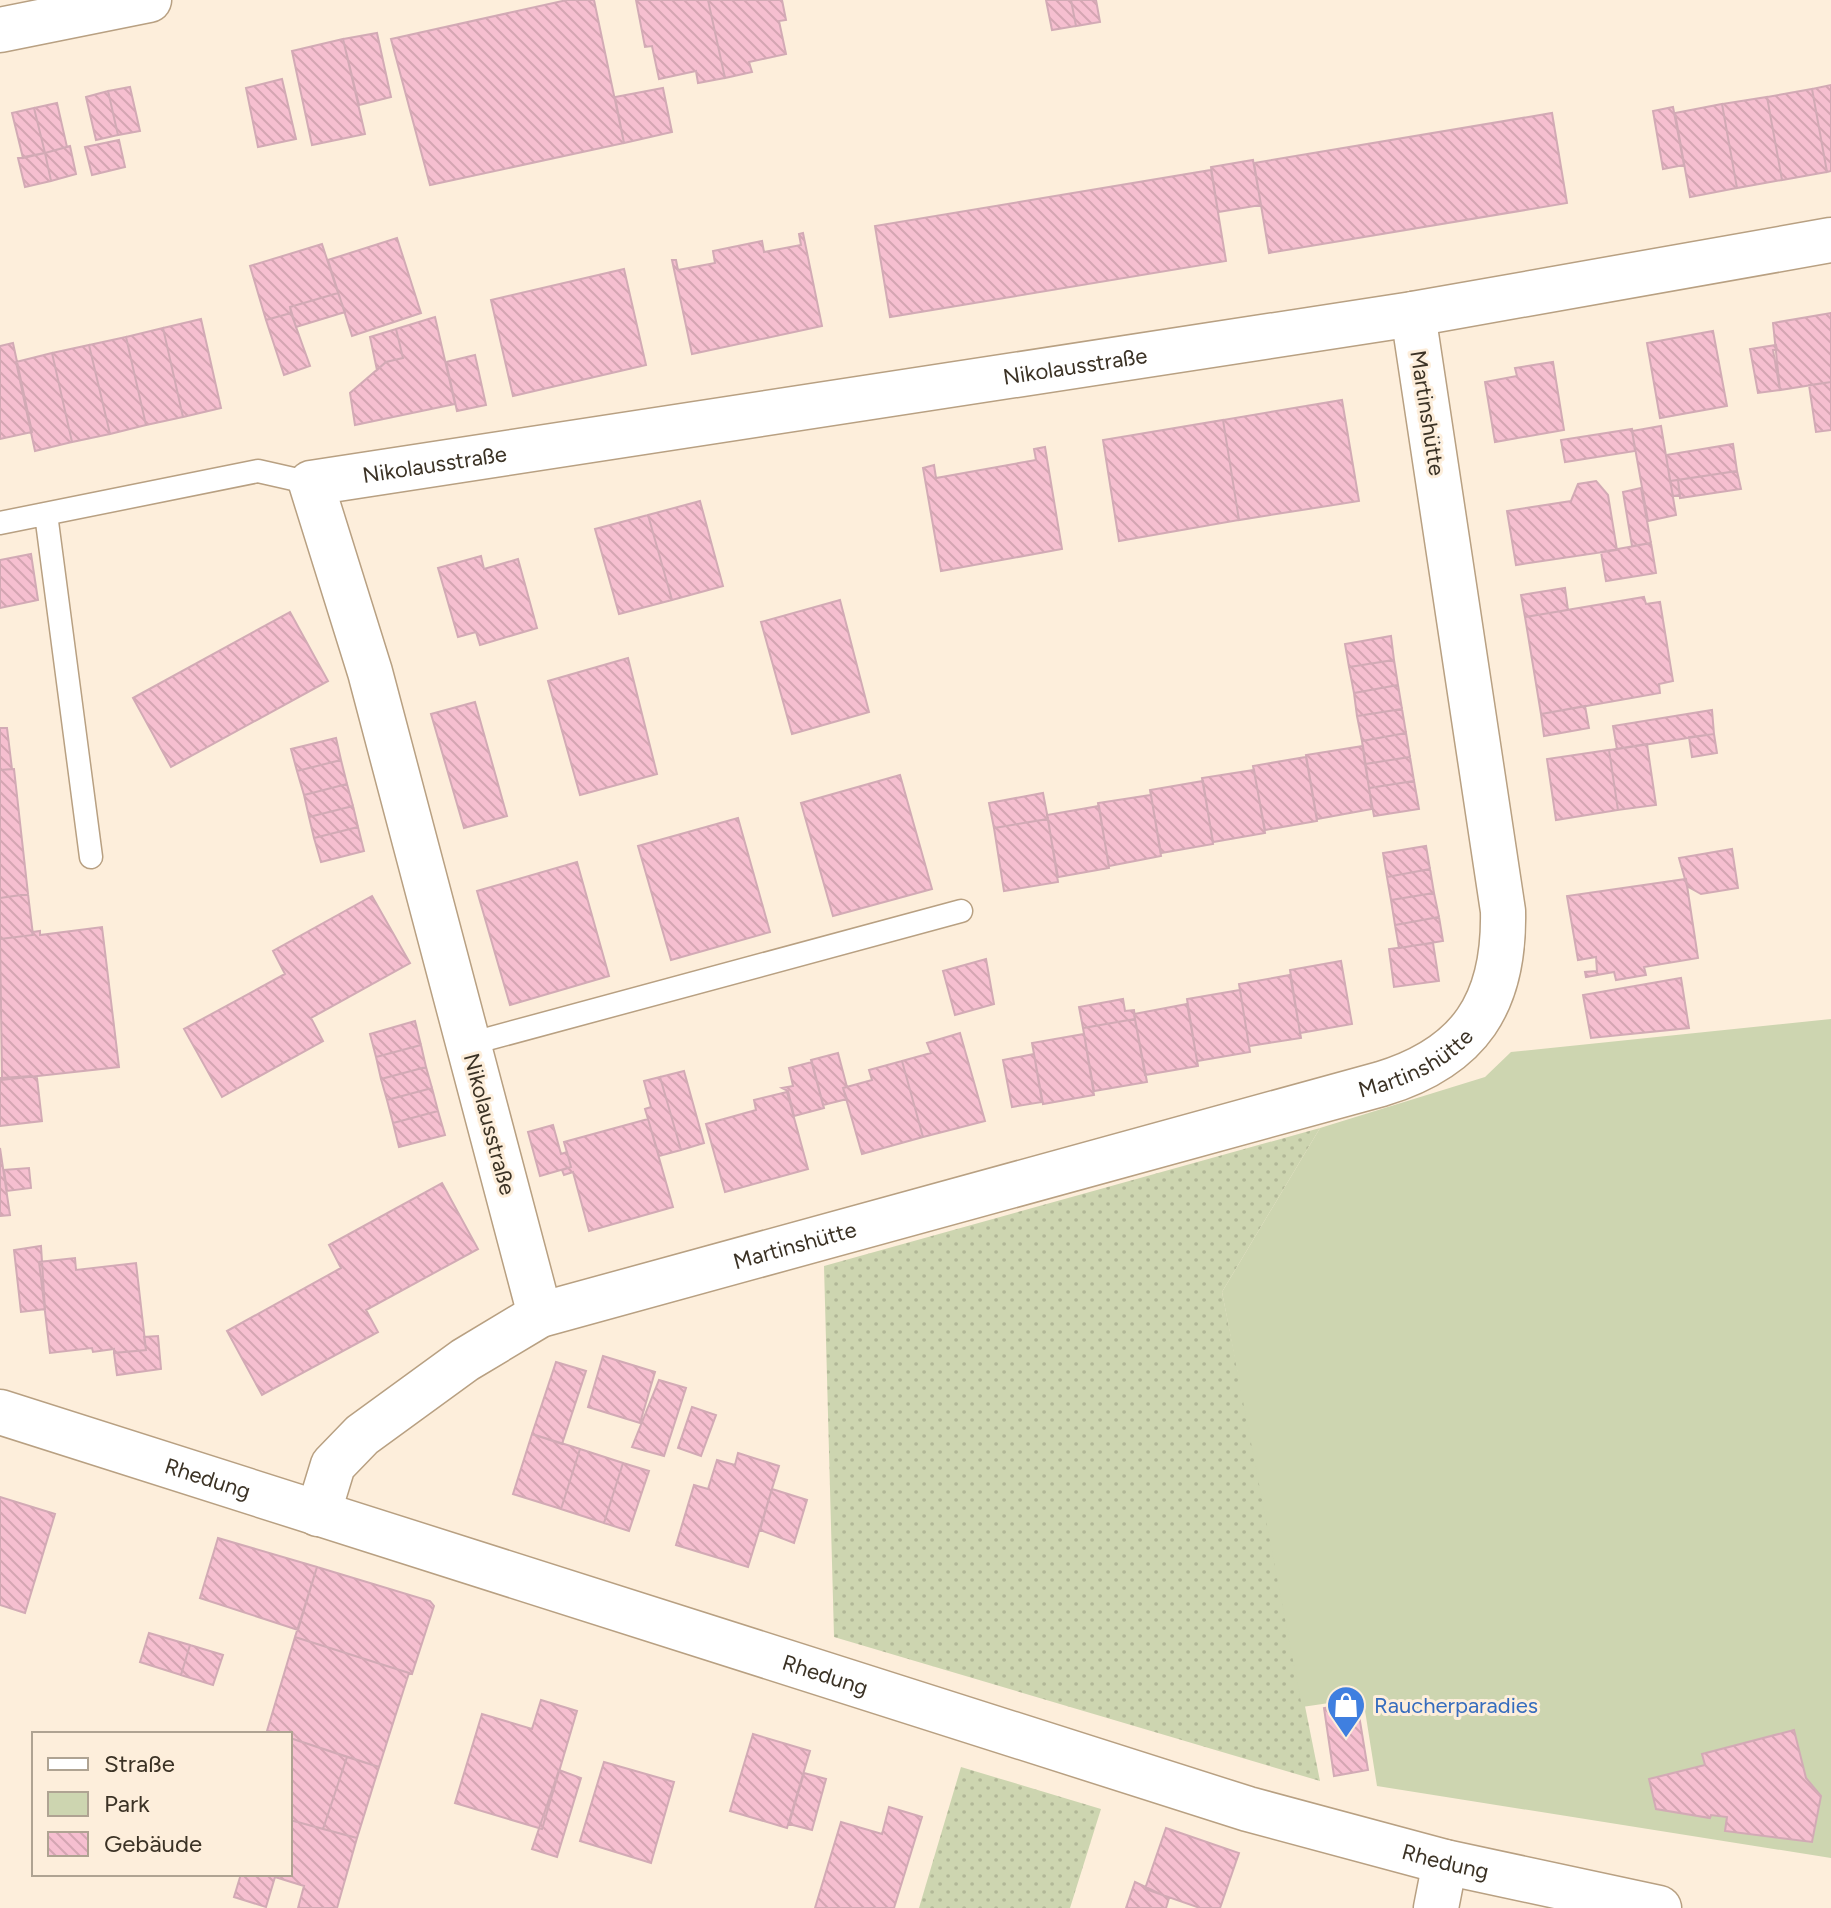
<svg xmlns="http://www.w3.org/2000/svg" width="1831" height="1908" viewBox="0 0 1831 1908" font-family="Figtree,sans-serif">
  <defs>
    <pattern id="green-dots" width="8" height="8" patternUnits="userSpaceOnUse" patternTransform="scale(2)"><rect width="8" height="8" fill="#cdd5b0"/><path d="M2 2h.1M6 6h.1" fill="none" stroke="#b1b797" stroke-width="1.8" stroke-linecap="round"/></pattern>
    <pattern id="building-back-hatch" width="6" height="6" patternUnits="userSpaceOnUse" patternTransform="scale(2)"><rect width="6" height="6" fill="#f6bfd0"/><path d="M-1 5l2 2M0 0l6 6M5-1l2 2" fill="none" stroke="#d4a5b2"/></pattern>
  </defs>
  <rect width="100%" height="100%" fill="#fdeedb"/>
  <path fill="url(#green-dots)" d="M 1320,1128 L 1222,1292 L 1320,1781 L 834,1637 L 824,1266 Z
    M 961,1767 L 1101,1809 L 1070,1908 L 919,1908 Z"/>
  <path fill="#cdd5b0" d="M 1831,1019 L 1831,1858 L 1377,1786 L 1363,1698 L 1302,1707 L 1222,1292 L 1320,1128 L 1485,1077 L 1511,1052 Z"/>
  <path fill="url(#building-back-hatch)" stroke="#d2aab5" stroke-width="2" d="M 567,0 L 594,0 L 624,143 L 430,185 L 391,39 Z
    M 636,0 L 708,0 L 725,78 L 698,83 L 696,71 L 659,79 L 652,46 L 645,47 Z
    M 708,0 L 782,0 L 786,20 L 779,21 L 786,54 L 749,62 L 752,72 L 725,78 Z
    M 1046,0 L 1071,0 L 1076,26 L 1052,30 Z
    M 1071,0 L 1096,0 L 1100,22 L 1076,26 Z
    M 377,33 L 391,97 L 359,105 L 343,39 Z
    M 343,39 L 365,134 L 312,145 L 292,51 Z
    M 282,79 L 296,139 L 258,147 L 246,88 Z
    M 1831,85 L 1831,171 L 1827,172 L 1812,89 Z
    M 130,87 L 140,131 L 118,135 L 108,91 Z
    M 663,88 L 672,132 L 624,143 L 615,97 Z
    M 1812,89 L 1827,172 L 1782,180 L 1767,97 Z
    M 108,91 L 118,135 L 96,140 L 86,97 Z
    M 1767,97 L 1782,180 L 1737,188 L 1722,104 Z
    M 57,103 L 67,147 L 45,153 L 34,108 Z
    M 1722,104 L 1737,188 L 1690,197 L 1675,113 Z
    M 1673,107 L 1684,165 L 1663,169 L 1653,111 Z
    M 34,108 L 45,153 L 23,158 L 12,113 Z
    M 1552,113 L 1567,203 L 1269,253 L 1254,163 Z
    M 119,140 L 125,167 L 92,175 L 85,147 Z
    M 70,146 L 76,174 L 51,181 L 45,153 Z
    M 45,153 L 51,181 L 25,187 L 18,158 Z
    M 1253,160 L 1261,205 L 1218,212 L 1211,167 Z
    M 1211,170 L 1226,261 L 890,317 L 875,226 Z
    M 803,233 L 822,326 L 692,354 L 672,260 L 676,260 L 678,270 L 715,263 L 713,251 L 762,241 L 764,252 L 801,245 L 799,234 Z
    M 397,238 L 421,313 L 352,336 L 328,260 Z
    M 322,244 L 338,293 L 290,307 L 291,313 L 266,320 L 250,266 Z
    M 624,269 L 646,365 L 513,396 L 491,300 Z
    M 338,293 L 345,312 L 296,327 L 290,307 Z
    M 291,313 L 310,366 L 284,375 L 266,320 Z
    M 1831,313 L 1831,382 L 1780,390 L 1773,323 Z
    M 435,317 L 455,404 L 355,425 L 350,393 L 386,362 L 403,358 L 396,329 Z
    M 201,319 L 221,408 L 183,417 L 163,328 Z
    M 163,328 L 183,417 L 146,425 L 126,337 Z
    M 396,329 L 403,358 L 386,362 L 377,370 L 370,337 Z
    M 1713,331 L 1727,406 L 1660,418 L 1647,343 Z
    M 126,337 L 146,425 L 110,434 L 89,345 Z
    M 13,343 L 32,432 L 0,439 L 0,346 Z
    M 89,345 L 110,434 L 72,442 L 52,353 Z
    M 1776,345 L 1777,350 L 1773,350 L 1780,390 L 1758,393 L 1750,349 Z
    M 52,353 L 72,442 L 35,451 L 16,362 Z
    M 475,355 L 486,405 L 457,411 L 446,362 Z
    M 1553,362 L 1564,430 L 1495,442 L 1485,382 L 1517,376 L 1515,368 Z
    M 1831,382 L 1831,430 L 1816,432 L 1809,385 Z
    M 1342,400 L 1359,501 L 1239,520 L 1223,420 Z
    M 1223,420 L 1239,520 L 1119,541 L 1103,440 Z
    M 1661,426 L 1676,515 L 1648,521 L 1632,431 Z
    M 1632,429 L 1635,451 L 1565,462 L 1561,440 Z
    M 1733,444 L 1737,471 L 1670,481 L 1666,455 Z
    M 1045,447 L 1062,549 L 941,571 L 923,468 L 934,465 L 936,478 L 1036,460 L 1034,449 Z
    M 1737,471 L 1741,489 L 1680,498 L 1678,480 Z
    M 1678,480 L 1680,495 L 1673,496 L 1670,481 Z
    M 1596,481 L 1608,495 L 1617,550 L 1516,565 L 1507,511 L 1571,501 L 1578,484 Z
    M 1641,488 L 1651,543 L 1632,546 L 1623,492 Z
    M 700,501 L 723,586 L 672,600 L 648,515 Z
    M 648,515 L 672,600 L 619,614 L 595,529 Z
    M 1651,543 L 1656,573 L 1606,581 L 1601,552 Z
    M 31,554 L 38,600 L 0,608 L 0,560 Z
    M 481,556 L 484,569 L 518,559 L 537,628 L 480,645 L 476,632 L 458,637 L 438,568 Z
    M 1565,588 L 1568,610 L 1525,617 L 1521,595 Z
    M 1644,597 L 1646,604 L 1660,602 L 1673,681 L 1659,684 L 1660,693 L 1541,714 L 1525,617 Z
    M 840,600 L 869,712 L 792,734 L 761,622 Z
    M 290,612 L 328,681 L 171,767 L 133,698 Z
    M 1391,636 L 1394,660 L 1349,667 L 1345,644 Z
    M 628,658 L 657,774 L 580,795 L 548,681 Z
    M 1394,660 L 1398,685 L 1354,693 L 1349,667 Z
    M 1398,685 L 1402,709 L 1357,716 L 1354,693 Z
    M 475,702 L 507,816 L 464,828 L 431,714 Z
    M 1585,706 L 1589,728 L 1544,736 L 1541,714 Z
    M 1402,709 L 1406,733 L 1362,741 L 1357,716 Z
    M 1712,710 L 1714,734 L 1617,749 L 1613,726 Z
    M 0,728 L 7,728 L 12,769 L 0,770 Z
    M 1406,733 L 1410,757 L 1365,764 L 1362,741 Z
    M 1714,734 L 1717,753 L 1692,757 L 1689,737 Z
    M 336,738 L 341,760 L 297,771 L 291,749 Z
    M 1647,744 L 1656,805 L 1618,810 L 1609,750 Z
    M 1363,746 L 1372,809 L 1317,819 L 1306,755 Z
    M 1609,750 L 1618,810 L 1556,820 L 1547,759 Z
    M 1306,757 L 1317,821 L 1265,830 L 1253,766 Z
    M 1410,757 L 1414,781 L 1369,788 L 1365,764 Z
    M 341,760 L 347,784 L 304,795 L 297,771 Z
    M 14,769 L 28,894 L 0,898 L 0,770 Z
    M 1254,770 L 1265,833 L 1213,842 L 1202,778 Z
    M 900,775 L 932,889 L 833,916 L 801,803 Z
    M 1203,781 L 1213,844 L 1161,853 L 1150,790 Z
    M 1414,781 L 1419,809 L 1374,816 L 1369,788 Z
    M 347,784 L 353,806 L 309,817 L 304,795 Z
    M 1043,793 L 1048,819 L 994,828 L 989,803 Z
    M 1151,795 L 1161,856 L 1109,866 L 1098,803 Z
    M 353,806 L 358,827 L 314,838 L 309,817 Z
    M 1099,806 L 1109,868 L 1058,877 L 1047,815 Z
    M 738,818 L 770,932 L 671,960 L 638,846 Z
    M 1048,819 L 1058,882 L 1004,891 L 994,828 Z
    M 358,827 L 364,851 L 321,862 L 314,838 Z
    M 1426,846 L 1430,869 L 1387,877 L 1383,853 Z
    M 1732,849 L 1738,888 L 1701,894 L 1687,886 L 1679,858 Z
    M 577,862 L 609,976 L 510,1005 L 477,891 Z
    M 1430,869 L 1434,893 L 1391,900 L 1387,877 Z
    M 1686,879 L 1698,958 L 1644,967 L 1646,975 L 1616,980 L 1614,972 L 1586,977 L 1585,972 L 1597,971 L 1596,957 L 1578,960 L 1567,896 Z
    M 1434,893 L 1439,917 L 1395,925 L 1391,900 Z
    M 28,894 L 33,935 L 0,939 L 0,898 Z
    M 372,896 L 410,963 L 311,1018 L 323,1041 L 222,1097 L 184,1029 L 285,974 L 273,951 Z
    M 1439,917 L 1443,941 L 1399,948 L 1395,925 Z
    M 102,927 L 119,1067 L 2,1080 L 0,939 L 33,935 L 32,932 L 40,931 L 40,935 Z
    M 1433,943 L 1439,981 L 1394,987 L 1389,949 Z
    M 986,959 L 994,1004 L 955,1015 L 943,971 Z
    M 1341,961 L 1352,1024 L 1300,1033 L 1290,970 Z
    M 1290,975 L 1301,1038 L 1249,1046 L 1239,984 Z
    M 1681,978 L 1689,1028 L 1591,1038 L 1583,995 Z
    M 1240,990 L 1250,1052 L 1197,1061 L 1187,999 Z
    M 1123,999 L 1125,1011 L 1134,1010 L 1135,1019 L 1083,1028 L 1079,1007 Z
    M 1187,1004 L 1198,1066 L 1145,1075 L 1134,1014 Z
    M 1135,1019 L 1147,1082 L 1094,1091 L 1083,1028 Z
    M 415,1021 L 421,1045 L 376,1057 L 370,1034 Z
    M 960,1033 L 985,1121 L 923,1137 L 902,1061 L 931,1053 L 927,1043 Z
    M 1084,1034 L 1094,1095 L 1043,1104 L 1032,1043 Z
    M 421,1045 L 426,1067 L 381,1079 L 376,1057 Z
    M 838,1053 L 847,1087 L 843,1088 L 847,1099 L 823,1105 L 811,1060 Z
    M 1034,1054 L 1042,1102 L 1012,1107 L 1003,1060 Z
    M 902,1061 L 923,1137 L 862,1154 L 843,1088 L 872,1080 L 869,1070 Z
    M 812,1062 L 824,1108 L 794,1116 L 788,1091 L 782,1088 L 793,1086 L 789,1068 Z
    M 426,1067 L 432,1088 L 387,1100 L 381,1079 Z
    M 684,1071 L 704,1143 L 681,1150 L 660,1077 Z
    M 32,1076 L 37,1078 L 42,1121 L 0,1126 L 0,1078 Z
    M 660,1077 L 681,1150 L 659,1156 L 645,1109 L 651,1107 L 644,1081 Z
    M 432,1088 L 438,1111 L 393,1123 L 387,1100 Z
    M 787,1092 L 808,1169 L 725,1192 L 706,1124 L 756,1110 L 754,1100 Z
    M 438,1111 L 445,1135 L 399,1147 L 393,1123 Z
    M 648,1119 L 673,1207 L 589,1231 L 573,1172 L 564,1175 L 562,1170 L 571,1167 L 564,1142 Z
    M 553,1125 L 561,1154 L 567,1152 L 571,1167 L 540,1176 L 528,1132 Z
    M 0,1148 L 10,1215 L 0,1216 Z
    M 29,1168 L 31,1188 L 7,1191 L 4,1170 Z
    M 442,1183 L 478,1249 L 366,1310 L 378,1332 L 262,1395 L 227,1331 L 341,1268 L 329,1245 Z
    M 41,1246 L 45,1309 L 21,1312 L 14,1250 Z
    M 75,1258 L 76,1270 L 136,1263 L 146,1350 L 114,1353 L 114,1349 L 93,1352 L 92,1348 L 50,1353 L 39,1262 Z
    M 158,1336 L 161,1369 L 117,1375 L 114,1353 L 146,1350 L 144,1337 Z
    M 603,1356 L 655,1372 L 640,1423 L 588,1407 Z
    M 556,1362 L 586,1371 L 562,1444 L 532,1434 Z
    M 659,1380 L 686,1388 L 664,1456 L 632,1447 Z
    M 692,1407 L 716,1415 L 701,1456 L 678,1448 Z
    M 532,1434 L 580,1449 L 561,1509 L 513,1494 Z
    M 580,1449 L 623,1463 L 604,1523 L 561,1509 Z
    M 738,1453 L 779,1466 L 748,1567 L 676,1545 L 694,1485 L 708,1489 L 717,1460 L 735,1465 Z
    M 623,1463 L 649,1471 L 629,1531 L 604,1523 Z
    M 772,1489 L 807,1500 L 794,1543 L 760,1530 Z
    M 0,1497 L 55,1514 L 25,1613 L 0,1605 Z
    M 218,1538 L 317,1567 L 298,1630 L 200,1598 Z
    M 317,1567 L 430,1601 L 434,1606 L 412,1674 L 295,1637 Z
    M 149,1633 L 190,1645 L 181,1675 L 140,1662 Z
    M 295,1637 L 409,1673 L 379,1767 L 290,1738 L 290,1734 L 267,1731 Z
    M 190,1645 L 223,1655 L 213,1685 L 181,1675 Z
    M 541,1700 L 577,1711 L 542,1829 L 455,1803 L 482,1714 L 532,1729 Z
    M 1357,1703 L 1368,1770 L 1334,1776 L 1324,1708 Z
    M 1794,1730 L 1806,1778 L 1821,1796 L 1812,1842 L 1725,1831 L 1727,1817 L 1711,1815 L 1710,1818 L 1656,1809 L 1649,1779 L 1705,1765 L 1702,1754 Z
    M 753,1734 L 810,1751 L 787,1828 L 730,1811 Z
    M 290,1738 L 347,1757 L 323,1829 L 290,1820 Z
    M 347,1757 L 379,1767 L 357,1838 L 323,1829 Z
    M 604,1762 L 674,1782 L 651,1863 L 580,1841 Z
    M 559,1770 L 581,1778 L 557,1857 L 532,1849 Z
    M 804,1773 L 826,1779 L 812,1830 L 789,1824 Z
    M 889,1807 L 922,1817 L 894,1908 L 815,1908 L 841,1822 L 882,1834 Z
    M 290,1820 L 357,1838 L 337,1908 L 298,1908 L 304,1886 L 275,1877 L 266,1907 L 234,1897 L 241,1874 L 290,1874 Z
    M 1166,1828 L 1239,1853 L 1220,1908 L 1200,1908 L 1145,1889 Z
    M 1135,1882 L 1169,1898 L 1166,1908 L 1126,1908 Z"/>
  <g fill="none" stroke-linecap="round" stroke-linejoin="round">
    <defs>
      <path id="lane" d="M 46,514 L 91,857
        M 0,523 L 258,471 L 311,483
        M 469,1044 L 961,911"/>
      <g id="street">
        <path d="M 0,30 L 149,0"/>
        <path id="s1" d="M 540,1315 L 370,672 L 311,483 L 1413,314 L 1831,240"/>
        <path id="s2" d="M 0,1412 L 1248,1809 L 1445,1862 L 1659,1908"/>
        <path id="s3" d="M 318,1514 L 333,1465 L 362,1435 L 465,1360 L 540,1315 L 1381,1084 C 1470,1057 1505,1003 1503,911 L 1413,314"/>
        <path d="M 1436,1908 L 1445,1862"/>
      </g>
    </defs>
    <use href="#lane" stroke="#b8a082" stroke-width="25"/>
    <use href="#street" stroke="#b8a082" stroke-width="47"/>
    <use href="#lane" stroke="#fff" stroke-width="22"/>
    <use href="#street" stroke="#fff" stroke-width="44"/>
  </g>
  <defs>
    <symbol id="shop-pin" viewBox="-11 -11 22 30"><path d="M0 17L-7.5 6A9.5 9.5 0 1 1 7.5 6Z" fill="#3f7fe0" stroke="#fdeedb"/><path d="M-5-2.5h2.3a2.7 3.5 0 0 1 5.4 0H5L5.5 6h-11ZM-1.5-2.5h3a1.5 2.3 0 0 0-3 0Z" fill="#fff"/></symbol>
  </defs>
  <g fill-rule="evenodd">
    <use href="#shop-pin" x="1324" y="1683" width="44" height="60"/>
  </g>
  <g text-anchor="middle" stroke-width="6" stroke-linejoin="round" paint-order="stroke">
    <g font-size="22" fill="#3b3225" stroke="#fdeedb">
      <text dy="8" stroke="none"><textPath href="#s1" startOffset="1636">Nikolausstraße</textPath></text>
      <text transform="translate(1428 413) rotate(81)" y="8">Martinshütte</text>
      <text dy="8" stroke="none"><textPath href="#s1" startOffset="988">Nikolausstraße</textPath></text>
      <text dy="8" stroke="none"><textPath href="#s3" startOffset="1220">Martinshütte</textPath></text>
      <text transform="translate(490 1124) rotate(75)" y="8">Nikolausstraße</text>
      <text dy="8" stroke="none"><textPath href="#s3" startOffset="572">Martinshütte</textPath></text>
      <text dy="8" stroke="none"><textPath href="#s2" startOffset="218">Rhedung</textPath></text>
      <text dy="8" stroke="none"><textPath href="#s2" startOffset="866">Rhedung</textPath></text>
      <text dy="8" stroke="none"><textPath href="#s2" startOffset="1514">Rhedung</textPath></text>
    </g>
    <g font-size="22" fill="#366cbe" stroke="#fdeedb" text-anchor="start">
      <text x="1374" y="1713">Raucherparadies</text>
    </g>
  </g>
  <rect x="32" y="1732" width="260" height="144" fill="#fdeedb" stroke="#afa392" stroke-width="2"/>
  <rect x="48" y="1758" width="40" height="12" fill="#ffffff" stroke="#afa392" stroke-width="2"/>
  <text x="104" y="1772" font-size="24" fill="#3b3225">Straße</text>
  <rect x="48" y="1792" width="40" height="24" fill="#cdd5b0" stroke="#afa392" stroke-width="2"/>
  <text x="104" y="1812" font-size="24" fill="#3b3225">Park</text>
  <rect x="48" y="1832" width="40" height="24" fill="url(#building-back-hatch)" stroke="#afa392" stroke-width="2"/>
  <text x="104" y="1852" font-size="24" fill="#3b3225">Gebäude</text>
</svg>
